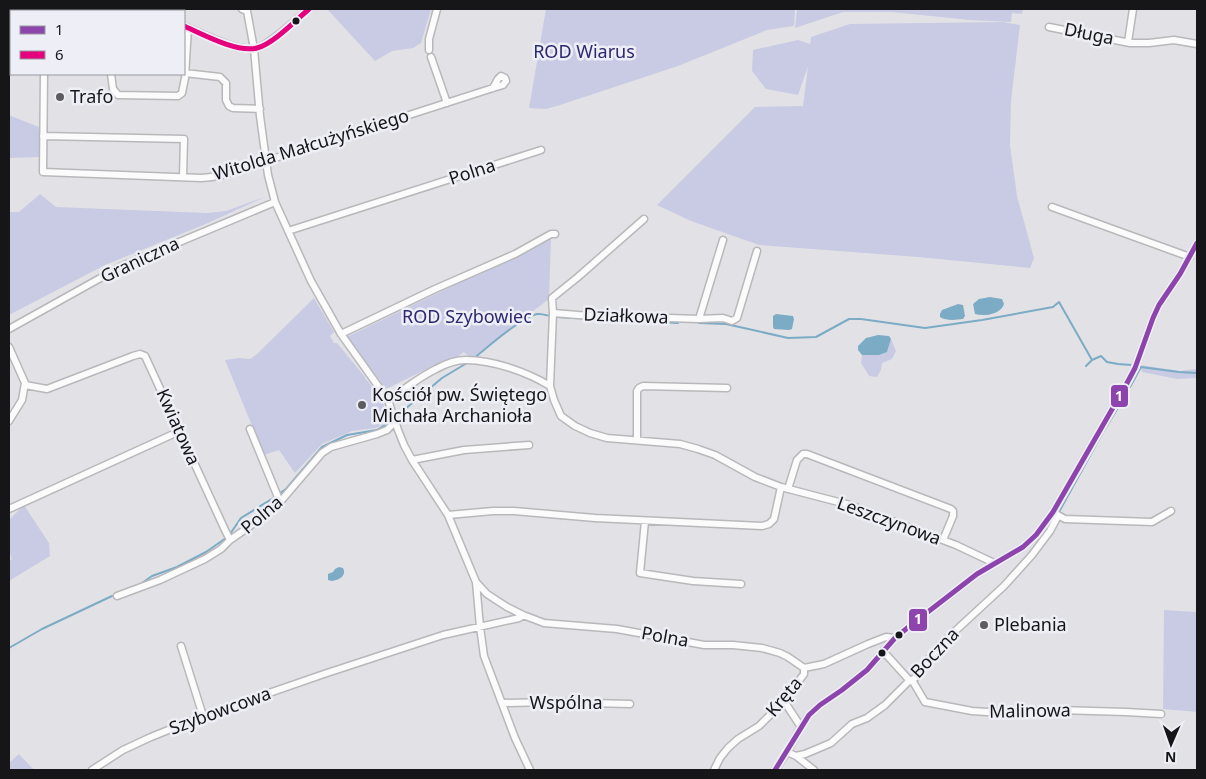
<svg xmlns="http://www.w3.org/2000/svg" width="1206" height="779" viewBox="0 0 1206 779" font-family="'Noto Sans',sans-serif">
  <rect width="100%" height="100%" fill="#e2e2e6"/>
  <path fill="#c8cbe3" d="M 327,9 L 431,9 L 421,43 L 413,48 L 392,51 L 375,61 Z
    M 546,9 L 795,9 L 794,26 L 767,30 L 678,66 L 560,105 L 546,109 L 529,108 Z
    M 797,9 L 1023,9 L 1022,14 L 1012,13 L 1011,22 L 970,20 L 892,12 L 843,12 L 795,28 Z
    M 1003,22 L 1020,25 L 1011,101 L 1010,145 L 1017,196 L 1034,258 L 1030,268 L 918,257 L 759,245 L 691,221 L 657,205 L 755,107 L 803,106 L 808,66 L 798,95 L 766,89 L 752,71 L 753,50 L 798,40 L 810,44 L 810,46 L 811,37 L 850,24 Z
    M 9,114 L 11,116 L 39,127 L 39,157 L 9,158 Z
    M 40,194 L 56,207 L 207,213 L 226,211 L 267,196 L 208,223 L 105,265 L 9,315 L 9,212 L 19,212 Z
    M 551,238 L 549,299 L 473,357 L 470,357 L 464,352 L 454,359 L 449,359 L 437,364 L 386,389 L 347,337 Z
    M 314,298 L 334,332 L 330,336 L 334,343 L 337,343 L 365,377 L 365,378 L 382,399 L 385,410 L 379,420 L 386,422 L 383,425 L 376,428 L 352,431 L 322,444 L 295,473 L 279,450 L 264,455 L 225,360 L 239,358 L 250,359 L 256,355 Z
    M 891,339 L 896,351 L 892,359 L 882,363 L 881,370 L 877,377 L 869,376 L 861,363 L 862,355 L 879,355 L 887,352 Z
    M 1140,365 L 1179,371 L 1197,369 L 1197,378 L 1177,379 L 1142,372 Z
    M 24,505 L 49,543 L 50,556 L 9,581 L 9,561 L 12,559 L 9,551 L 9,520 Z
    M 1164,610 L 1197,612 L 1197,712 L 1163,709 Z
    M 19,754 L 34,770 L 9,770 L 9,763 Z"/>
  <path fill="#7cabc5" d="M 990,297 L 1002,299 L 1004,304 C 1001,314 985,317 975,314 L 973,304 L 979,299 Z
    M 958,304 L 963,305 L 965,316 L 963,319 C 956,320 946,321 940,317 L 940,314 L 942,310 Z
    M 776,314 L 793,316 L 794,319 L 792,329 L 789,330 L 774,329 L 773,327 L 773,316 Z
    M 878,335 L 889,336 L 891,339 L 887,352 L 879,355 L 862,355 L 858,350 L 858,346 L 866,338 Z
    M 339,567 L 343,568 C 347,576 339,580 332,581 L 328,580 L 328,574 L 333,572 L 335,569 Z"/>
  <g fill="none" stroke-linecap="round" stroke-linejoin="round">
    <path stroke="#7cabc5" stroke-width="2" d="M 699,323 L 726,324 L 788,338 L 816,337 L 849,319 L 861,319 L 925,328 L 982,320 L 1053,307 L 1059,302 L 1092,360
      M 474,358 C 488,347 522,317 537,314 C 544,313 549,317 556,317 L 678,323
      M 1086,366 L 1092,360 L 1101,356 L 1107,362 L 1118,364 L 1132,365
      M 1130,387 L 1141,367 L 1179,372 L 1197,373
      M 398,415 L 442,378 L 467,363
      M 280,493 L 286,489 L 322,447 L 347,435 L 377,430 L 390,422
      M 1060,510 L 1102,434 L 1125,396
      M 230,534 L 241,518 L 275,497
      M 142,583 L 152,576 L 177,567 L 206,552 L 226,538
      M 9,648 L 42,629 L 112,596"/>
    <defs>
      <path id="minor" d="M 9,9 L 11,12
        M 156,9 L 156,11
        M 242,9 L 247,11 L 254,49 L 260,116 L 268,175 L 275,202 L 311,281 L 341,334 L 388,400 L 398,430 L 404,445 L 412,460 L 448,515 L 476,582 L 487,594 L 507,607 L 523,615 L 544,623 L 617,629 L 704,645 L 733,645 L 762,648 L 780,653 L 788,657 L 804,668
        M 51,11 L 52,9
        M 184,26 C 201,33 239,53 257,48 C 271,44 296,19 309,9
        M 1049,27 L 1130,43 L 1149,43 L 1174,40 L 1197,44
        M 1128,42 L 1133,9
        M 429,50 L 429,39 L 437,9
        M 431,57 L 447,103
        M 184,60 L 186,60 L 188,28
        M 9,69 L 11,67
        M 185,73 L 220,77 L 226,83 L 226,100 L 229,106 L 233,108 L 260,109
        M 44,74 L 43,172 L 201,178 C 224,177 244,168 266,161 L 493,88 L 503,85 L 506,81 L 505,78 L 501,76 L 498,79 L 493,88
        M 111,74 L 113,89 L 118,95 L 178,96 L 182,93 L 185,78 L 186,60
        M 43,136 L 184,139 L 183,177
        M 1052,207 L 1190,257
        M 288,231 L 541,150
        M 553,313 L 578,315 L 699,319 L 723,240
        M 699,319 L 723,318 L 732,321 L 737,318 L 757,251
        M 9,329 L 122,266 L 275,202
        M 341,334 L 435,289 L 515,254 L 551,234 L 555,234
        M 9,347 L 25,383 L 22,400 L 9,421
        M 25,385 L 47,389 L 133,356 L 140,354 L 145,356 L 225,530 L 230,540
        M 550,386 L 553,313 L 552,298 L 578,277 L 644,219
        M 388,400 C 404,390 419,377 436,369 C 445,364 456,360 466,360 C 493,360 527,372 550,386 L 554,400 L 561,416 L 575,426 L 590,433 L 607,438 L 680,444 L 698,449 L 715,455 L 755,477 L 781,487 L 850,505 L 956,545 L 994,563
        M 250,429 L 280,502
        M 637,440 L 637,391 L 639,388 L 643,386 L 727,388
        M 412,460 L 464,450 L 529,445
        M 788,489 L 797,460 L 803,454 L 807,454 L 951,509 L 953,511 L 953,516 L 943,540
        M 9,509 L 180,431
        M 1056,514 L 1065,519 L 1152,522 L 1171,511
        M 448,515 L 493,511 L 514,511 L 595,518 L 762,526 L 769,524 L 774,519 L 781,487
        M 645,521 L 640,573 L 693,581 L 741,584
        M 476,582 L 480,627 L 484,656 L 515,738 L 530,770
        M 117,596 L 160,580 L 205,559 L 221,549 L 230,540 L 250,526 L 280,502 L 322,453 L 331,447 L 377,434 L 387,430 L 395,422
        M 181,646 L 203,716
        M 883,651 L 910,681
        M 804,668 L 824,664 L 868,644 L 886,637 L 895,638
        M 912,680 L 925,702 L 972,711 L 987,712 L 1058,710 L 1126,712 L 1161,714
        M 784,701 L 801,727
        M 502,703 L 553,702 L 630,704
        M 787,752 L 796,756 L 814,770
        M 796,756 L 805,754 L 831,743 L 852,724 L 867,718 L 885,705 L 908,682 L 915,678 L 928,660 L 940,645 L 1004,586 L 1032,555 L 1050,531 L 1058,516
        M 92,770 L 123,750 L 151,737 L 203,716 L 324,674 L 443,635 L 519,618 L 523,615
        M 714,770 L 720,758 L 728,748 L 738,739 L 759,726 L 784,701 L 804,674 L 804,668
        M 775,770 L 787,752 L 801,727 L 809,715 L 820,705 L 842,690 L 867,670 L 895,638 L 911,625 L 959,588 L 977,574 L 1023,547 L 1036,535 L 1053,512 L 1126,385 L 1135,368 L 1153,318 L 1159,305 L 1180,274 L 1197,243"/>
    </defs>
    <use href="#minor" stroke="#b8b8bb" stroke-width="9"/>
    <use href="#minor" stroke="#fbfbfb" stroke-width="6"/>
    <defs>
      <path id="bus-1" d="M 775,770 L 809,715 L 820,705 L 842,690 L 867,670 L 895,638 L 911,625 L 977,574 L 1023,547 L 1036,535 L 1053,512 L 1126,385 L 1135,368 L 1153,318 L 1159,305 L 1180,274 L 1197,243"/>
      <path id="bus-2" d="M 184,26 C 202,34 237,53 257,48 C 273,44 296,20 309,9"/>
    </defs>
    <use href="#bus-1" stroke="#edeef6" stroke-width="9"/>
    <use href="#bus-2" stroke="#edeef6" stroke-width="9"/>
    <use href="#bus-1" stroke="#8e44ad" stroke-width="5"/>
    <use href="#bus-2" stroke="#e5007d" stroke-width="5"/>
  </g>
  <g fill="#161618" stroke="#edeef6" stroke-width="2">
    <circle cx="296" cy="21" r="4.5"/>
    <circle cx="899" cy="635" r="4.5"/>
    <circle cx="882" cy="653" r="4.5"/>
  </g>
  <g fill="#5d5d60" stroke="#edeef6" stroke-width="2">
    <circle cx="60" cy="97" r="5"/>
    <circle cx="362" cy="405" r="5"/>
    <circle cx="984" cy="625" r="5"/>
  </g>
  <g text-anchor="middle" stroke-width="5" stroke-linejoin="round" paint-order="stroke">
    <g font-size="18" fill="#161618" stroke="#edeef6">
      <text transform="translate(1089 34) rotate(11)" y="6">Długa</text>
      <text transform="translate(311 145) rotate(-17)" y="6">Witolda Małcużyńskiego</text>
      <text transform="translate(472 172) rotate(-18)" y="6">Polna</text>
      <text transform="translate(140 260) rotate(-25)" y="6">Graniczna</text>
      <text transform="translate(626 316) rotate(2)" y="6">Działkowa</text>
      <text transform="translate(178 427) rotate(66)" y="6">Kwiatowa</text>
      <text transform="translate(262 515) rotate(-40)" y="6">Polna</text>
      <text transform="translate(889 521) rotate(20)" y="6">Leszczynowa</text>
      <text transform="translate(665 637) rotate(10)" y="6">Polna</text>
      <text transform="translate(935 653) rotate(-47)" y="6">Boczna</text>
      <text transform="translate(784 697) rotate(-50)" y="6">Kręta</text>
      <text x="566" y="709">Wspólna</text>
      <text transform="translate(220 711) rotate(-20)" y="6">Szybowcowa</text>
      <text transform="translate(1030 711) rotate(-1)" y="6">Malinowa</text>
    </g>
    <g font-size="18" fill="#2b296f" stroke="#edeef6">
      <text x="584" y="58">ROD Wiarus</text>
      <text x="467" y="323">ROD Szybowiec</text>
    </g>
    <g font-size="18" fill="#161618" stroke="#edeef6" text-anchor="start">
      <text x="70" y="103">Trafo</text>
      <text x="372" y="401">Kościół pw. Świętego<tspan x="372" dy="21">Michała Archanioła</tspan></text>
      <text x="994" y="631">Plebania</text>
    </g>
  </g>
  <g stroke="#edeef6" stroke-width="2">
    <rect x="1110" y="384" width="19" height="24" rx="5" fill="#8e44ad"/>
    <rect x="908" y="608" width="20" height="24" rx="5" fill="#8e44ad"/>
  </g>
  <g font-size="14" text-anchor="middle" font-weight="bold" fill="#fff">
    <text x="1119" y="401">1</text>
    <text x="918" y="624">1</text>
  </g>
  <rect width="1206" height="779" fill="none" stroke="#161618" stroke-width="20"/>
  <rect x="10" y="10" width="175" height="65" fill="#edeef6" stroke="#97989d"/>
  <rect x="20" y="26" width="25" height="8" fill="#8e44ad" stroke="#97989d"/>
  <text x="55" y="35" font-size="15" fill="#161618">1</text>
  <rect x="20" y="51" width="25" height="8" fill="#e5007d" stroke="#97989d"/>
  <text x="55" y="60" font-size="15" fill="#161618">6</text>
  <g transform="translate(1171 744) rotate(182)" stroke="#edeef6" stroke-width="4" paint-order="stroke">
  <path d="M0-4L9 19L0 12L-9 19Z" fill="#161618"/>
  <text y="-8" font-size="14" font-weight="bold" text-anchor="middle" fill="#161618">N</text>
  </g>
</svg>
